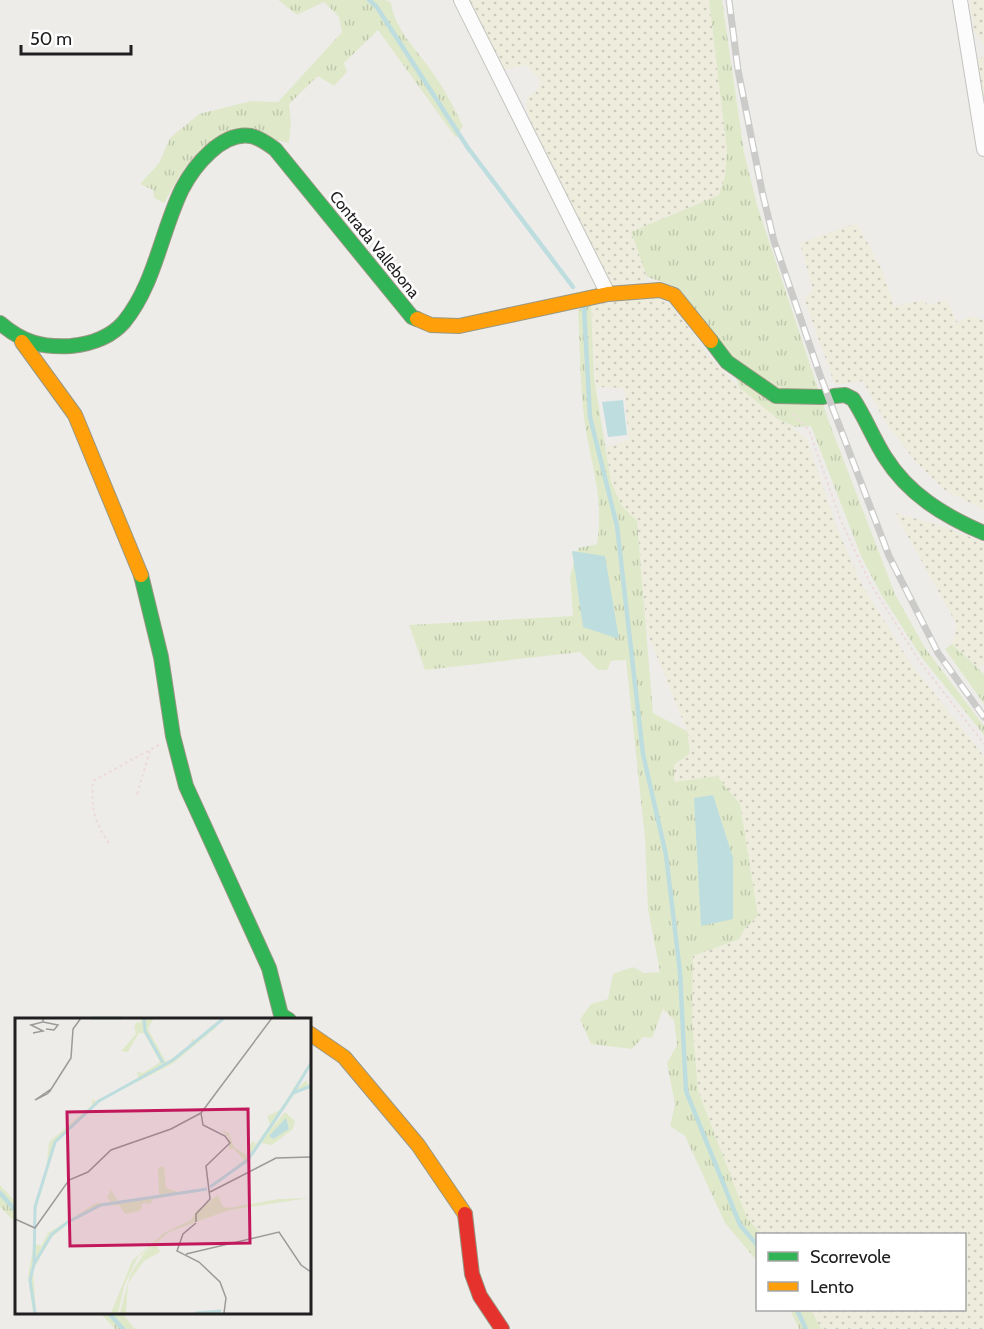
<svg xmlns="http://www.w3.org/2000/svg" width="984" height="1329" viewBox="0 0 984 1329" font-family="Cabin,sans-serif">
  <defs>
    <pattern id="farmland-dots" width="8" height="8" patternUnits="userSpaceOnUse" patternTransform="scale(1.5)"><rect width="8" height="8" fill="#eeecdd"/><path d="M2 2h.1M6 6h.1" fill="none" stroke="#cccabd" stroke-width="1.8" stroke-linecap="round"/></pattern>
    <pattern id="grass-tufts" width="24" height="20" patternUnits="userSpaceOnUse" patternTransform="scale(1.5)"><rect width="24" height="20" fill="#dfe9ca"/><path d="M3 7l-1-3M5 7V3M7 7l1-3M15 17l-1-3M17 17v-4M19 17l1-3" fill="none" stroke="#bfc8ad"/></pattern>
  </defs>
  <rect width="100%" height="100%" fill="#eeece9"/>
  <path fill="url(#farmland-dots)" d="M 467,0 L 709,0 L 727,150 L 725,176 L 719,195 L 631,232 L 647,277 L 645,282 L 611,285 L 528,116 L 526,99 L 539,88 L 539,80 L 527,65 L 503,70 Z
    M 970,0 L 984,0 L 984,46 L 974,30 Z
    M 984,56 L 984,108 L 976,61 Z
    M 857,223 L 883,272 L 894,306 L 924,300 L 928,305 L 947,299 L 957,322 L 971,316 L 984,320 L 984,510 L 946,491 L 916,462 L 887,425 L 863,381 L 835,385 L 804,298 L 813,290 L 800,243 Z
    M 656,296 L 674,307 L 709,357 L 740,388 L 807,439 L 837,528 L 861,583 L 911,664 L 984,756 L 984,1329 L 821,1329 L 811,1310 L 964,1310 L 964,1234 L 761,1234 L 747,1218 L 698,1091 L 692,1020 L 693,956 L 739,939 L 745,928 L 758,916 L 740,804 L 717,776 L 674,783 L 674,765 L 690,753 L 687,731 L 647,632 L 637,521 L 622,506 L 611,482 L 606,447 L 629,440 L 624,388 L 596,387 L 591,305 Z
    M 895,513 L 943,526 L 984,543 L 984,665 L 978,668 L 952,644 L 957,625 Z"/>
  <path fill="url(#grass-tufts)" d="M 278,0 L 386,0 L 391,3 C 395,28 413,46 428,66 C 442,85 453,105 463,126 L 456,138 L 378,30 L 344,63 L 347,72 L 334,86 L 318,76 L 289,104 L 291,121 L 289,143 C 274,140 247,130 234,132 C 199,138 180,175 164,203 L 154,198 L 153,190 L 140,184 L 159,163 L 170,138 L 199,114 L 251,101 L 278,102 L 342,32 L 339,17 L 324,2 L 297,15 Z
    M 709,0 L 722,0 L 744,152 L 757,205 L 829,422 L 895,594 L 925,648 L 984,726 L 984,735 L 922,658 L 881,594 L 861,556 L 811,426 L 795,427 L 778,419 L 740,388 L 725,353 L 672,285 L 647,277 L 631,232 L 719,195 L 725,176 L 727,150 Z
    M 591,305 L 594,377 L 611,482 L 622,506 L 637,521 L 653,713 L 687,731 L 690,753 L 674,765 L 674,782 L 717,776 L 740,804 L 758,916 L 745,928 L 739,939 L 693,956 L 692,1020 L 698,1091 L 747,1218 L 761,1234 L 758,1234 L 757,1261 L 725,1223 L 685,1136 L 670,1126 L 675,1104 L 667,1063 L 677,1045 L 674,1020 L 663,1009 L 652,1038 L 643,1037 L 632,1049 L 591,1044 L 580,1019 L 591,1004 L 608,999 L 613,974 L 633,967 L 644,973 L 660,972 L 648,909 L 645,839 L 626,660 L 611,661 L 607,670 L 598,670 L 580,652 L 425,670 L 409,625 L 573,616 L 570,576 L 578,548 L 597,544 C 604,500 592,468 585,425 C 580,387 580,348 578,310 Z
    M 952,644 L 984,674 L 984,704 L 945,649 Z
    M 0,1185 L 16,1202 L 16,1223 L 0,1207 Z
    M 790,1310 L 811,1310 L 821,1329 L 799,1329 Z
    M 100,1313 L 122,1313 L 135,1329 L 115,1329 Z"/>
  <path fill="#bedddf" d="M 623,400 L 627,435 L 608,437 L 602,402 Z
    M 572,551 L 605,556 L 619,639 L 583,627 Z
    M 713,795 L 733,858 L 733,919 L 701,926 L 694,798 Z"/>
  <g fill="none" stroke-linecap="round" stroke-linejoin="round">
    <path stroke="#bedddf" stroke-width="4.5" d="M 369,0 L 376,6 L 468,148 L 573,287
      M 584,308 L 590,417 L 617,526 L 643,754 L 666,855 L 680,972 L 686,1091 L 740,1225 L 758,1246
      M 0,1193 L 16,1211
      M 797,1310 L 806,1329
      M 108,1312 L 123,1329"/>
    <defs>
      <path id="street" d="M 461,0 L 608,294
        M 960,0 L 984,149"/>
      <path id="fast" d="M 0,323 C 22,342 42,348 71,346 C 91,344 110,338 124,322 C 155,284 161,232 182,189 C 194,166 222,131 251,136 C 260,138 268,144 275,149 L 412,317 L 417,319
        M 711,341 L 727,362 L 776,396 L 823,397
        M 834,396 L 845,395 L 853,399 C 865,417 873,438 885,457 C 908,494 944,516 984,533
        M 141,575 L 161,657 L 173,736 L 186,786 L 269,968 L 281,1015 L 289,1020"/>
      <path id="slow" d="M 417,319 L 431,325 L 459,326 L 608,294 L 660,290 L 674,295 L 711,341
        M 22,342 L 75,415 L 141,575
        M 309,1033 L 344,1057 L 418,1145 L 465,1214"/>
      <path id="jam" d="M 465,1214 L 472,1274 L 480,1296 L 502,1329"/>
    </defs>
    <use href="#street" stroke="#c4c3c1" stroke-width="16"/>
    <use href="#fast" stroke="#989782" stroke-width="16"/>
    <use href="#slow" stroke="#989782" stroke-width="16"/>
    <use href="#jam" stroke="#989782" stroke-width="16"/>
    <path stroke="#ebdbdb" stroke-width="2" stroke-dasharray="3 3" stroke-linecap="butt" d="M 793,414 L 809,430 L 841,521 L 870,583 L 920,662 L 984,744
      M 137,794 L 150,751
      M 109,843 C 94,822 91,807 93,781 L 159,745"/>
    <use href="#street" stroke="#fcfcfc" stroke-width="14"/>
    <use href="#fast" stroke="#30b455" stroke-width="14"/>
    <use href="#slow" stroke="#ff9f0a" stroke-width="14"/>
    <use href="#jam" stroke="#e5322d" stroke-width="14"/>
    <defs>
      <path id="rail" d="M 729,0 L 738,70 L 762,191 L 774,241 L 820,375 L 889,556 L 938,653 L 984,717"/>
    </defs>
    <use href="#rail" stroke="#cbcbca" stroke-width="7"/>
    <use href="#rail" stroke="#fff" stroke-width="4.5" stroke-dasharray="14" stroke-linecap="butt"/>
  </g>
  <g text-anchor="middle" stroke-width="5" stroke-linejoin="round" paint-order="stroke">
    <g font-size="16" fill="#202020" stroke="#fff">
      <text transform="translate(375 244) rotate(51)" y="6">Contrada Vallebona</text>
    </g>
  </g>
  <g transform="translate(15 1018)">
    <rect width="296" height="296" fill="#eeece9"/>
    <path d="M 127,0 L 139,0 L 133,11 L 151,44 L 175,29 L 177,20 L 181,25 L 197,7 L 202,9 L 157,46 L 85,83 L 42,122 L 22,188 L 19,208 L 20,185 L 31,155 L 34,124 L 77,87 L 77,81 L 80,83 L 111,68 L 123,60 L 122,54 L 128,55 L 145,44 L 129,15 L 124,15 L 113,34 L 106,33 L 121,16 L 119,8 L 123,3 L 125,6 ZM 295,44 L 280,73 L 291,62 L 295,70 L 280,75 L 256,111 L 270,94 L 280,103 L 278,111 L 257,127 L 246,125 L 233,144 L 215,153 L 229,142 L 219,131 L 214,131 L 214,120 L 206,112 L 214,115 L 219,129 L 231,137 L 234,128 L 238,123 L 241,126 L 255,107 L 252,98 L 265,92 ZM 149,148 L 151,170 L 163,174 L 193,172 L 138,181 L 135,186 L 128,185 L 125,193 L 110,196 L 104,187 L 86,188 L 54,205 L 36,220 L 18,252 L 21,295 L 18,295 L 13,258 L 19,225 L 26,228 L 33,215 L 81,185 L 96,185 L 92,179 L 96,172 L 103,183 L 144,178 L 143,150 ZM 203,177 L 208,189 L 214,190 L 263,181 L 295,180 L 214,192 L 154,214 L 123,239 L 109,268 L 103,295 L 96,295 L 117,243 L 149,215 L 176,202 L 182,192 ZM 147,221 L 142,227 L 145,234 L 129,243 L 113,265 L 111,295 L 105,295 L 115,257 L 129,235 Z" fill="#dfe9ca"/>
    <path d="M 271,100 L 274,111 L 258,121 L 254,118 Z" fill="#bedddf"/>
    <path fill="none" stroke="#bedddf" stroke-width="3" d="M 76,0 L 107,0M 129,0 L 130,13 L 148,45M 278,75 L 296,45M 195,169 L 233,142 L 278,75 L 296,68M 19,246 L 20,189 L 40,124 L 84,83 L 158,42 L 209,0M 20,295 L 15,262 L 19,246 L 37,216 L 53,204 L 86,187 L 192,171M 180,295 L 206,293"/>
    <path fill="none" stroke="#9c9a99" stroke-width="1.5" d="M 28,4 L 43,7 L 39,12 L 31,11M 18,15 L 28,13 L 16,7 L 28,4 L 28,0M 36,71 L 20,82 L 32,76 L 35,73 L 47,54 L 56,40 L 58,11 L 66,0M 195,174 L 261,140 L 296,139M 0,201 L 20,210 L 54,162 L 73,154 L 96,132 L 156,111 L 186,95M 181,204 L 181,196 L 195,181 L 191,148 L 215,125 L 210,118 L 188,107 L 186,95 L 257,0M 181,205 L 168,216 L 162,233 L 184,244 L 205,264 L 211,280 L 209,295M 171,236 L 264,214 L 286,247 L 296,254"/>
    <path fill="#c2185b" fill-opacity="0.15" stroke="#c2185b" stroke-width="3" d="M 233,91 L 235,225 L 55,228 L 52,94 Z"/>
    <rect width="296" height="296" fill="none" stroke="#202020" stroke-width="3"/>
  </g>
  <rect x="756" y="1233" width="210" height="78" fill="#ffffff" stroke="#a6a6a6" stroke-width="1.5"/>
  <rect x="768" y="1252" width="30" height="9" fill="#30b455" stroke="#a6a6a6" stroke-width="1.5"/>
  <text x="810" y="1263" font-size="18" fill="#202020">Scorrevole</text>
  <rect x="768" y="1282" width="30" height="9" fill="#ff9f0a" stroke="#a6a6a6" stroke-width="1.5"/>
  <text x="810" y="1293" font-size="18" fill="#202020">Lento</text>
  <path d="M21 45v9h110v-9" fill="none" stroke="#202020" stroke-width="3"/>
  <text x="30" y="45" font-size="18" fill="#202020" stroke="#ffffff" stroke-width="4.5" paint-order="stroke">50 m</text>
</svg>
